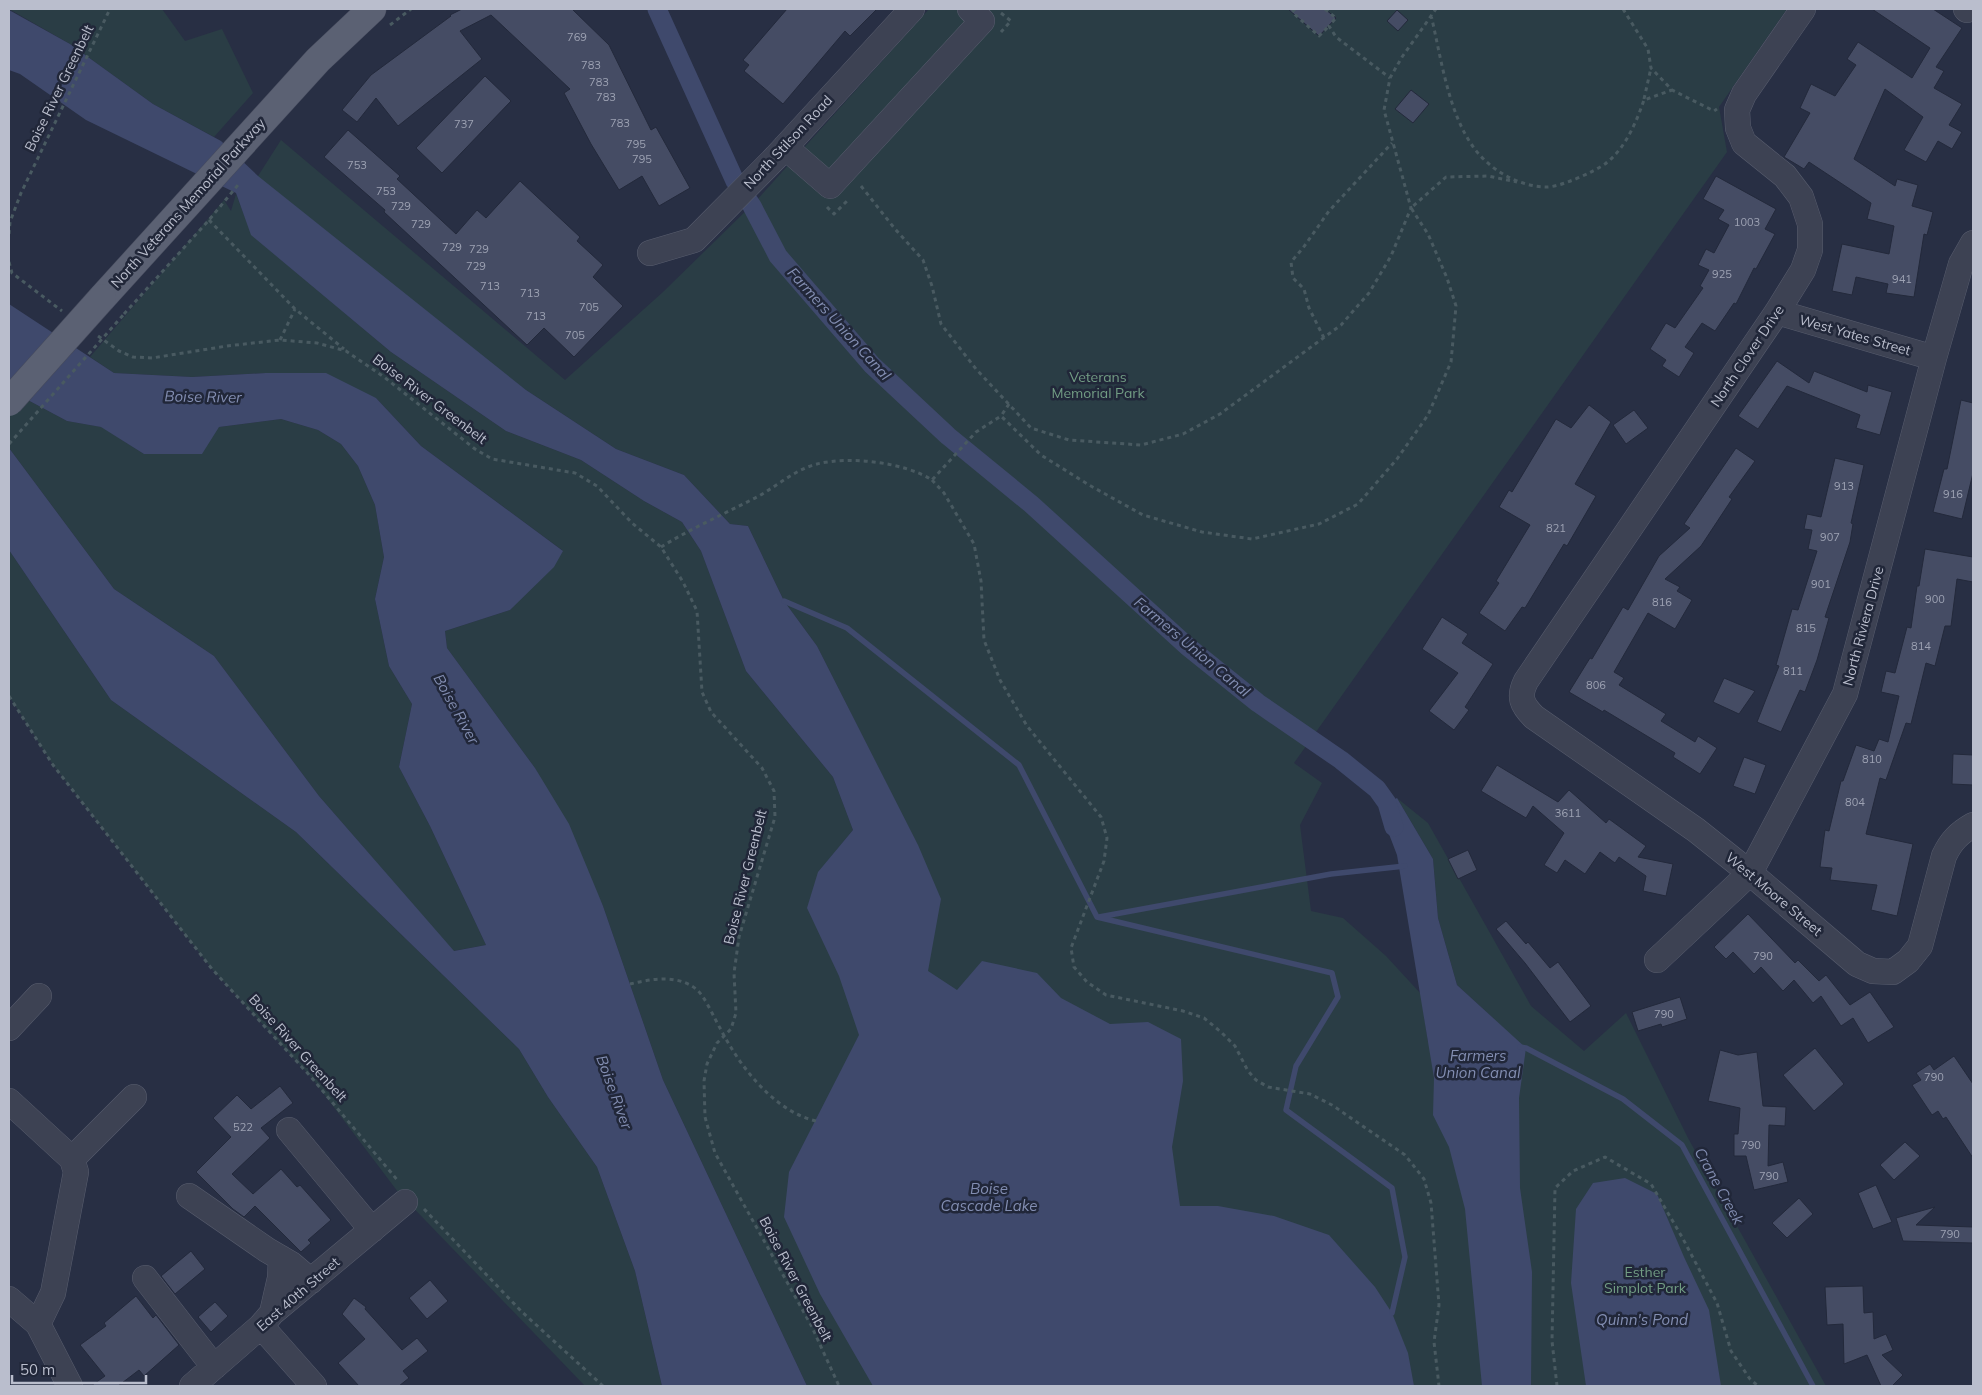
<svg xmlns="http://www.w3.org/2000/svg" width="1982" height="1395" viewBox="0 0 1982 1395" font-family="Mulish,sans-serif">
  <rect width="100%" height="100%" fill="#282f44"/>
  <path fill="#2a3d45" d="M 9,9 L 162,9 L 185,41 L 222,29 L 253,93 L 214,137 L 153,104 L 70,44 Z
    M 929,9 L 1787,9 L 1719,107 L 1727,152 L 1294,763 L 1322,783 L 1300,825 L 1311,911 L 1343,918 L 1386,956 L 1421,994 L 1428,1042 L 1494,1019 L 1457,985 L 1438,918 L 1433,859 L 1397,798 L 1428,823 L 1531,1006 L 1584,1051 L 1626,1013 L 1688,1138 L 1826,1386 L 807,1386 L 663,1080 L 603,906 L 535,768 L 447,648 L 445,631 L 510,610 L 562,550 L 421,446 L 376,398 L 266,373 L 192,377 L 114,373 L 90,357 L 224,200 L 231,211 L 236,194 L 252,235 L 391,352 L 506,431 L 581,460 L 644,501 L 682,522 L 701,551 L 746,671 L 833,777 L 853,830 L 827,862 L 917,844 L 817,646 L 784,601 L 748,526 L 730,524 L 684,475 L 616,449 L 526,390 L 252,191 L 258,176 L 281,140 L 565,380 L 663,292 L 756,201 Z
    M 9,390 L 67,421 L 102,427 L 144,454 L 219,427 L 281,419 L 318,430 L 341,444 L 358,466 L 375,505 L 384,557 L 375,599 L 389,666 L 412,704 L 399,767 L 430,826 L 486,945 L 453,951 L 319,796 L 214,656 L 114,589 L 9,448 Z
    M 9,550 L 111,700 L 296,832 L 519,1049 L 548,1097 L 597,1167 L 635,1271 L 662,1386 L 585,1386 L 398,1192 L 311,1077 L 212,969 L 53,765 L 9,696 Z"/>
  <path fill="#3f496c" d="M 9,10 L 70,44 L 153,104 L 221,141 L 258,176 L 526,390 L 616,449 L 684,475 L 730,524 L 748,526 L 784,601 L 817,646 L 918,845 L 941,899 L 928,971 L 957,990 L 982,961 L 1037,973 L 1061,998 L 1110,1024 L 1148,1022 L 1181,1039 L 1183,1081 L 1172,1147 L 1180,1206 L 1218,1206 L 1274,1216 L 1329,1235 L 1375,1287 L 1392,1313 L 1408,1353 L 1414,1386 L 873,1386 L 820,1294 L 784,1217 L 789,1172 L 859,1035 L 839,976 L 807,908 L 818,872 L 853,830 L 833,777 L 746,671 L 701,551 L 682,522 L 644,501 L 581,460 L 506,431 L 391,352 L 251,235 L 236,193 L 86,120 L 20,74 L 9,70 Z
    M 9,304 L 114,373 L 192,377 L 266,373 L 326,373 L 376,398 L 421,446 L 563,551 L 554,567 L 510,610 L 445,631 L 447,648 L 535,768 L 569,824 L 603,906 L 663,1080 L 807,1386 L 662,1386 L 635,1271 L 597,1167 L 548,1097 L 519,1049 L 296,832 L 111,700 L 9,550 L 9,448 L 114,589 L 214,656 L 319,796 L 454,951 L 486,945 L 430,826 L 399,767 L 412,704 L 389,666 L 375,599 L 384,557 L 375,505 L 358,466 L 341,444 L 318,430 L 281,419 L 219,427 L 202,454 L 144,454 L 101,427 L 67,421 L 9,390 Z
    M 1397,798 L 1433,859 L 1438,918 L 1457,985 L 1526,1048 L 1519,1098 L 1520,1188 L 1532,1272 L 1531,1386 L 1482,1386 L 1465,1209 L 1449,1147 L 1433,1115 L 1434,1078 L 1397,855 L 1379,808 Z
    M 1625,1178 L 1657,1194 L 1684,1257 L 1709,1310 L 1721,1386 L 1586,1386 L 1571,1283 L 1576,1209 L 1593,1183 Z"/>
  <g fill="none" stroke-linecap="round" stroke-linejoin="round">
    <path stroke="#3f496c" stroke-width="5.5" d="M 784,601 L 847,628 L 1019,765 L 1097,917 L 1332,973 L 1338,997 L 1296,1066 L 1286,1110 L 1392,1188 L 1405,1257 L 1392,1313
      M 1099,917 L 1331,874 L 1405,866
      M 1520,1047 L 1526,1048 L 1623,1099 L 1682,1145 L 1813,1386"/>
    <path stroke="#3f496c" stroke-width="19" d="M 657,9 L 735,181 L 752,206 L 778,256 L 872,365 L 948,436 L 1031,504 L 1187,646 L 1258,703 L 1341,760 L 1377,789 L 1387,803 L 1394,827"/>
  </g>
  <path fill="#454c64" stroke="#23293b" d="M 462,9 L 572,9 L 609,45 L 651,130 L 656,127 L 690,188 L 659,206 L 642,176 L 619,190 L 591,144 L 564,93 L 570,89 L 491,15 L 460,31 L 482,59 L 398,126 L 376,98 L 357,122 L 342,110 L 371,75 L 451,16 L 450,15 Z
    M 787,9 L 877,9 L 850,36 L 845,31 L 783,104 L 744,71 L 749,65 L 743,60 Z
    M 1288,9 L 1325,9 L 1336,18 L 1319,36 Z
    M 1872,9 L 1933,9 L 1962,28 L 1936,67 L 1944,71 L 1934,88 L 1962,104 L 1949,125 L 1962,132 L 1952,149 L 1938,141 L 1926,162 L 1904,150 L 1923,117 L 1885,89 L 1854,159 L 1895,186 L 1897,179 L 1918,185 L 1912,206 L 1933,212 L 1927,235 L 1924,234 L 1914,297 L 1886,293 L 1888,284 L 1856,277 L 1852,295 L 1832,291 L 1842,244 L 1889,254 L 1894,226 L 1867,219 L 1871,203 L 1809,162 L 1804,169 L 1784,157 L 1810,113 L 1800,108 L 1811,84 L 1835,96 L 1856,65 L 1847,59 L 1858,42 L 1912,78 L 1930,48 Z
    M 1397,10 L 1408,20 L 1398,31 L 1387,21 Z
    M 485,76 L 511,101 L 442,173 L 416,148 Z
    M 1411,90 L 1429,104 L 1413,123 L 1395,109 Z
    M 348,130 L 400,176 L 397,179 L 456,234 L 477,210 L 486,218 L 520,181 L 580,237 L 577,241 L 603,265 L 593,277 L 623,306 L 574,357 L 544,328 L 527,345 L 384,212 L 385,210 L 324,157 Z
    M 1716,176 L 1776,209 L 1765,229 L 1775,234 L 1756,269 L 1754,268 L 1736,304 L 1734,303 L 1715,331 L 1702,323 L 1685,347 L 1694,353 L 1679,377 L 1662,366 L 1666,360 L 1650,349 L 1666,323 L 1675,328 L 1703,288 L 1700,286 L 1709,270 L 1698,265 L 1706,249 L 1714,253 L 1729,225 L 1718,219 L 1724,210 L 1703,199 Z
    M 1777,361 L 1809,383 L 1814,371 L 1867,392 L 1868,385 L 1892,392 L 1880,435 L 1856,428 L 1860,415 L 1787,386 L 1758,429 L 1738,416 Z
    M 1961,400 L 1973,403 L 1973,473 L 1962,519 L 1933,512 L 1944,469 L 1947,469 Z
    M 1589,405 L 1611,422 L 1575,484 L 1596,496 L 1567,546 L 1564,544 L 1525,608 L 1522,607 L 1505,631 L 1479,613 L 1499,583 L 1496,581 L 1530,525 L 1499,507 L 1509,490 L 1512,492 L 1556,419 L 1571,428 Z
    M 1634,410 L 1648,428 L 1626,444 L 1613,425 Z
    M 1736,448 L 1755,461 L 1729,497 L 1732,499 L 1701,546 L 1665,579 L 1680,587 L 1677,591 L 1692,600 L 1675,629 L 1648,613 L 1614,672 L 1624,678 L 1619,685 L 1666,714 L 1661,721 L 1695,742 L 1698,736 L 1717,748 L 1700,774 L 1673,757 L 1675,753 L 1604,710 L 1603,712 L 1569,692 L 1590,658 L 1592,659 L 1623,607 L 1628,610 L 1659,556 L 1690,528 L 1684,524 Z
    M 1835,458 L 1864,465 L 1851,523 L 1853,524 L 1850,542 L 1825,617 L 1829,618 L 1817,660 L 1805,692 L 1800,690 L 1781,732 L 1757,722 L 1779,666 L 1776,665 L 1792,609 L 1798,610 L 1817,551 L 1808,549 L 1812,530 L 1804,529 L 1807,514 L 1821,517 Z
    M 1925,549 L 1973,557 L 1973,582 L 1957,579 L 1951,626 L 1945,626 L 1935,666 L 1926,663 L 1911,724 L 1906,723 L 1886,780 L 1880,778 L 1866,834 L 1913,844 L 1897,916 L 1871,910 L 1877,885 L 1830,880 L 1832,868 L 1820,867 L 1825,830 L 1829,831 L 1841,781 L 1843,781 L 1856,745 L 1874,751 L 1879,739 L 1888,742 L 1899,696 L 1881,692 L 1886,671 L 1895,673 L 1907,627 L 1911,628 L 1917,586 L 1919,586 Z
    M 1442,617 L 1468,634 L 1462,643 L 1493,664 L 1465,707 L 1469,710 L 1454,730 L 1429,711 L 1458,673 L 1422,649 Z
    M 1724,678 L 1755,691 L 1739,714 L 1713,702 Z
    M 1953,754 L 1973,755 L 1973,785 L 1952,784 Z
    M 1744,757 L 1766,765 L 1755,794 L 1733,786 Z
    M 1497,765 L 1558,802 L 1569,790 L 1606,823 L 1609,819 L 1646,846 L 1638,857 L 1673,864 L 1666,896 L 1643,891 L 1646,876 L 1619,857 L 1615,863 L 1600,852 L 1585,874 L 1565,860 L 1557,873 L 1544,865 L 1564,833 L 1533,806 L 1526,818 L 1481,791 Z
    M 1468,850 L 1477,870 L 1458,879 L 1448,859 Z
    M 1748,914 L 1795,963 L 1798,960 L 1819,981 L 1826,975 L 1850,1005 L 1870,992 L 1894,1027 L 1868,1043 L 1853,1018 L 1841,1026 L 1821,996 L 1813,1003 L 1794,980 L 1783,991 L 1761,967 L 1754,974 L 1733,952 L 1726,959 L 1714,947 Z
    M 1506,921 L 1526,944 L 1528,942 L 1550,968 L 1558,962 L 1591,1006 L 1570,1022 L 1525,963 L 1496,929 Z
    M 1680,997 L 1687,1019 L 1662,1027 L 1661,1024 L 1638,1031 L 1632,1012 Z
    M 1815,1048 L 1844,1084 L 1814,1111 L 1783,1075 Z
    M 1720,1050 L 1738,1055 L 1757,1052 L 1763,1106 L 1786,1107 L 1785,1126 L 1769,1125 L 1768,1166 L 1783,1162 L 1788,1182 L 1754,1190 L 1746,1156 L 1734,1156 L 1734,1134 L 1738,1134 L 1740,1108 L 1708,1101 Z
    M 1954,1056 L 1973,1084 L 1973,1158 L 1946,1117 L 1943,1119 L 1938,1111 L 1932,1115 L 1912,1085 L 1921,1080 L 1916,1073 L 1930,1064 L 1934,1070 Z
    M 280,1086 L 293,1103 L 261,1128 L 270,1138 L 232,1174 L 253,1194 L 281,1169 L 297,1187 L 300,1185 L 331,1220 L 308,1240 L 311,1243 L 301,1252 L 255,1206 L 244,1217 L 233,1209 L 196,1172 L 231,1137 L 213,1118 L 237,1095 L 251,1109 Z
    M 1905,1142 L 1920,1156 L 1894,1180 L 1880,1165 Z
    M 1876,1185 L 1892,1222 L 1873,1229 L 1858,1193 Z
    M 1799,1198 L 1813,1214 L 1787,1238 L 1772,1223 Z
    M 1935,1207 L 1916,1225 L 1973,1227 L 1973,1243 L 1903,1241 L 1896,1218 Z
    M 191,1251 L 205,1269 L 175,1294 L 161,1276 Z
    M 430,1280 L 448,1301 L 427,1319 L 409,1298 Z
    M 1863,1286 L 1864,1313 L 1873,1312 L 1874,1339 L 1886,1334 L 1893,1350 L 1882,1355 L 1903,1375 L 1892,1386 L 1881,1386 L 1867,1355 L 1844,1364 L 1843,1324 L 1827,1325 L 1825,1287 Z
    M 136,1296 L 153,1318 L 156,1315 L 179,1345 L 144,1376 L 139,1370 L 118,1386 L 91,1386 L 105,1376 L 80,1345 L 106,1326 L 104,1323 Z
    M 354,1298 L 366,1307 L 365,1309 L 402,1350 L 417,1338 L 428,1351 L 403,1371 L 409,1378 L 399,1386 L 359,1386 L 338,1363 L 365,1339 L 342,1314 Z
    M 215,1302 L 228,1316 L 211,1332 L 198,1317 Z"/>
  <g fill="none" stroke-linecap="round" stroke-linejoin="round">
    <defs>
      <path id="minor" d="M 1803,9 L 1744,94 L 1737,110 L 1738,128 L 1744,143 L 1785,176 L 1801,197 L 1810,224 L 1810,250 L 1803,270 L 1777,312 L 1526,681 C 1518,697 1522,705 1534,717 L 1696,830 L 1750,873 L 1857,964 L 1873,971 L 1893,972 L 1908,961 L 1920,946 L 1944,856 C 1951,841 1959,833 1973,825
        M 1966,9 L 1967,10
        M 785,147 L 830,186 L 982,21 L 970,9
        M 650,253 L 694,240 L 776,157 L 912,9
        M 1777,312 L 1934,358
        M 1657,960 L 1750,873 L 1845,694 L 1934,358 L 1961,264 L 1973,243
        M 9,1028 L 39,996
        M 9,1101 L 72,1159 L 76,1172 L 53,1293 L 38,1324 L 70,1386
        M 289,1130 L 372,1230
        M 72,1159 L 134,1097
        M 189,1196 L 267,1250 L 291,1264 L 311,1281
        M 145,1278 L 214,1367
        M 9,1299 L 38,1324
        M 272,1313 L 280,1278 L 281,1258
        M 261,1326 L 314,1386
        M 192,1386 L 261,1326 L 272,1313 L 405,1202"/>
      <path id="major" d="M 102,298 L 318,60 L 372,9"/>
    </defs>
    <use href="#minor" stroke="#585d6e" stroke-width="26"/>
    <use href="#major" stroke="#464b5d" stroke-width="29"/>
    <path stroke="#495a61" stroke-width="3" stroke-dasharray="4 4" stroke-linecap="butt" d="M 1295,9 L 1292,12 L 1319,36 L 1329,26
      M 1325,9 L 1336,18 L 1329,26 L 1336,37 L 1390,78
      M 1623,9 L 1648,49 L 1651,68 L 1672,90 L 1714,111 L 1717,109
      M 1001,13 L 1011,21 L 1001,32
      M 1431,15 C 1441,57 1448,113 1474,148 C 1490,170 1518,186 1545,187 C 1559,188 1593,172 1605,164 C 1625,149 1636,123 1644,100 L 1672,90
      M 390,25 L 411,9
      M 1644,99 L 1651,68
      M 861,186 L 895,229 L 923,260 L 932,286 L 941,324 L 976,369 L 1031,428 L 1069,440 L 1141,445 L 1183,434 L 1220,414 L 1341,325 L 1369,293 L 1391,256 L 1411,208 L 1384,110 L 1390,78 L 1402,57 L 1436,9
      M 827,207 L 834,214 L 847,201
      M 209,220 L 295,309 L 344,349
      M 9,234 L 10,222 L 21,193 L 110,9
      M 9,262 L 12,273 L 62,311
      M 124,314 L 209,220 L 238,185
      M 98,336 L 119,351 L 133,357 L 152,358 L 227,346 L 280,340 L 317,343 L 346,351 L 384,377 L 475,449 L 492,459 L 575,473 L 597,486 L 632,523 L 661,547 L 683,582 L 697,611 L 702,692 L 711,712 L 762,768 L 774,791 L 775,817 L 739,937 L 734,973 L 736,1013 L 731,1029 L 717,1043 L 707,1064 L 704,1081 L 705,1117 L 715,1153 L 811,1325 L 839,1386
      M 1324,338 L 1309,308 L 1304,289 L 1293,278 L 1291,262 L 1303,248 L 1329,211 L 1392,143
      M 280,340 L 295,309
      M 1009,404 L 1001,416 L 1041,455 L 1089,485 L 1143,515 L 1202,532 L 1252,539 L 1319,524 L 1358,504 L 1397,459 L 1428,415 L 1451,362 L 1456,306 L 1447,278 L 1428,234 L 1411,208 L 1446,177 L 1488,176 L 1517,182
      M 932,480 L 944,493 L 974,544 L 981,581 L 984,640 L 1000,680 L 1027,726 L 1101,817 L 1107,838 L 1104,861 L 1071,948 L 1074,967 L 1087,982 L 1106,995 L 1183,1011 L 1204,1018 L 1221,1032 L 1235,1046 L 1248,1071 L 1256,1080 L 1268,1087 L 1310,1094 L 1332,1105 L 1405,1155 L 1424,1179 L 1431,1203 L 1439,1305 L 1434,1342 L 1439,1386
      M 661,547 C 690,529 722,515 753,499 C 774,489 793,470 817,464 C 849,456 904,462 932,480 L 976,432 L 1001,416
      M 9,696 L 53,765 L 212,969 L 311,1077 L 399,1182
      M 630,984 C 651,979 677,974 696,989 C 705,996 714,1018 720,1028 C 739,1065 773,1111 816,1121
      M 424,1209 L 521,1311 L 603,1386
      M 1557,1386 L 1552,1341 L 1555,1188 L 1573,1171 L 1605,1157 L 1651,1184 L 1682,1237 L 1717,1303 L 1731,1351 L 1750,1379 L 1758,1386"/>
    <use href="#minor" stroke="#3d4253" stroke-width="25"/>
    <use href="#major" stroke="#5b6173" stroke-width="28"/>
    <defs>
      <path id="major-bridge" d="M 9,402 L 102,298"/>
    </defs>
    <use href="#major-bridge" stroke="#464b5d" stroke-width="29" stroke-linecap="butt"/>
    <path stroke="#495a61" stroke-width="3" stroke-dasharray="4 4" stroke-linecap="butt" d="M 9,444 L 124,314"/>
    <use href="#major-bridge" stroke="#5b6173" stroke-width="28"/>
  </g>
  <g text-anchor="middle" stroke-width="5" stroke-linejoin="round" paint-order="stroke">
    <g font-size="11" fill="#9da2b3">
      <text x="577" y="41">769</text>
      <text x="591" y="69">783</text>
      <text x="599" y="86">783</text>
      <text x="606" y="101">783</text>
      <text x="620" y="127">783</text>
      <text x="464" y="128">737</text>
      <text x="636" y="148">795</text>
      <text x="642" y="163">795</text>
      <text x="357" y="169">753</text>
      <text x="386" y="195">753</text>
      <text x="401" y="210">729</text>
      <text x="1747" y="226">1003</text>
      <text x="421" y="228">729</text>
      <text x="452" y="251">729</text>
      <text x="479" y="253">729</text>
      <text x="476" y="270">729</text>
      <text x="1722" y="278">925</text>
      <text x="1902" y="283">941</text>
      <text x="490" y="290">713</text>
      <text x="530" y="297">713</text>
      <text x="589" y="311">705</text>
      <text x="536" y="320">713</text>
      <text x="575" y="339">705</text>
      <text x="1844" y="490">913</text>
      <text x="1953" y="498">916</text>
      <text x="1556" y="532">821</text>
      <text x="1830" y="541">907</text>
      <text x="1821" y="588">901</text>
      <text x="1935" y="603">900</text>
      <text x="1662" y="606">816</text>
      <text x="1806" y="632">815</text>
      <text x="1921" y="650">814</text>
      <text x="1793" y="675">811</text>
      <text x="1596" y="689">806</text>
      <text x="1872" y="763">810</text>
      <text x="1855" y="806">804</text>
      <text x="1568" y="817">3611</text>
      <text x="1763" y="960">790</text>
      <text x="1664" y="1018">790</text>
      <text x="1934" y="1081">790</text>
      <text x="243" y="1131">522</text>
      <text x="1751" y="1149">790</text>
      <text x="1769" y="1180">790</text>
      <text x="1950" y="1238">790</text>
    </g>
    <g font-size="14" fill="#babecd" stroke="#212739">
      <text transform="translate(59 88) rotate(-64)" y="5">Boise River Greenbelt</text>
      <text transform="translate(788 142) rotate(-47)" y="5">North Stilson Road</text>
      <text transform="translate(188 203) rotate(-48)" y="5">North Veterans Memorial Parkway</text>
      <text transform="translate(1855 335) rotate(16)" y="5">West Yates Street</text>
      <text transform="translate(1747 356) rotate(-56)" y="5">North Clover Drive</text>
      <text transform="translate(430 399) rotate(37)" y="5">Boise River Greenbelt</text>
      <text transform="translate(1863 626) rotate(-75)" y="5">North Riviera Drive</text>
      <text transform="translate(745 877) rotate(-76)" y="5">Boise River Greenbelt</text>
      <text transform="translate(1774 894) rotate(40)" y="5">West Moore Street</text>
      <text transform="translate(298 1048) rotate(48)" y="5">Boise River Greenbelt</text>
      <text transform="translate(796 1279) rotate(62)" y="5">Boise River Greenbelt</text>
      <text transform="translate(298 1294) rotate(-41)" y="5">East 40th Street</text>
    </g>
    <g font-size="14" fill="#729d84" stroke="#212739">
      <text x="1098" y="382">Veterans<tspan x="1098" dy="16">Memorial Park</tspan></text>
      <text x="1645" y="1277">Esther<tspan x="1645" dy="16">Simplot Park</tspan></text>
    </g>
    <g font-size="15" font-style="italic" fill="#838eb2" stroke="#212739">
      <text transform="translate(839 324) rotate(48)" y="5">Farmers Union Canal</text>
      <text transform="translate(203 397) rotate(1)" y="5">Boise River</text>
      <text transform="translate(1192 647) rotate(40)" y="5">Farmers Union Canal</text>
      <text transform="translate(456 709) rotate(61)" y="5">Boise River</text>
      <text x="1478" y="1061">Farmers<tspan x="1478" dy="17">Union Canal</tspan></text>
      <text transform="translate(614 1092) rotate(70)" y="5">Boise River</text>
      <text transform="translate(1719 1186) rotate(61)" y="5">Crane Creek</text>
      <text x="989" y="1194">Boise<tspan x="989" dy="17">Cascade Lake</tspan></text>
      <text x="1642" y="1325">Quinn's Pond</text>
    </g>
  </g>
  <rect width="1982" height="1395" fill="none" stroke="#babecd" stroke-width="20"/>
  <path d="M12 1375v8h134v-8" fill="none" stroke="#babecd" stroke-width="2.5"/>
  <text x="20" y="1375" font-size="15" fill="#babecd" stroke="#212739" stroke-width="4" paint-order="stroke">50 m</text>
</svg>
